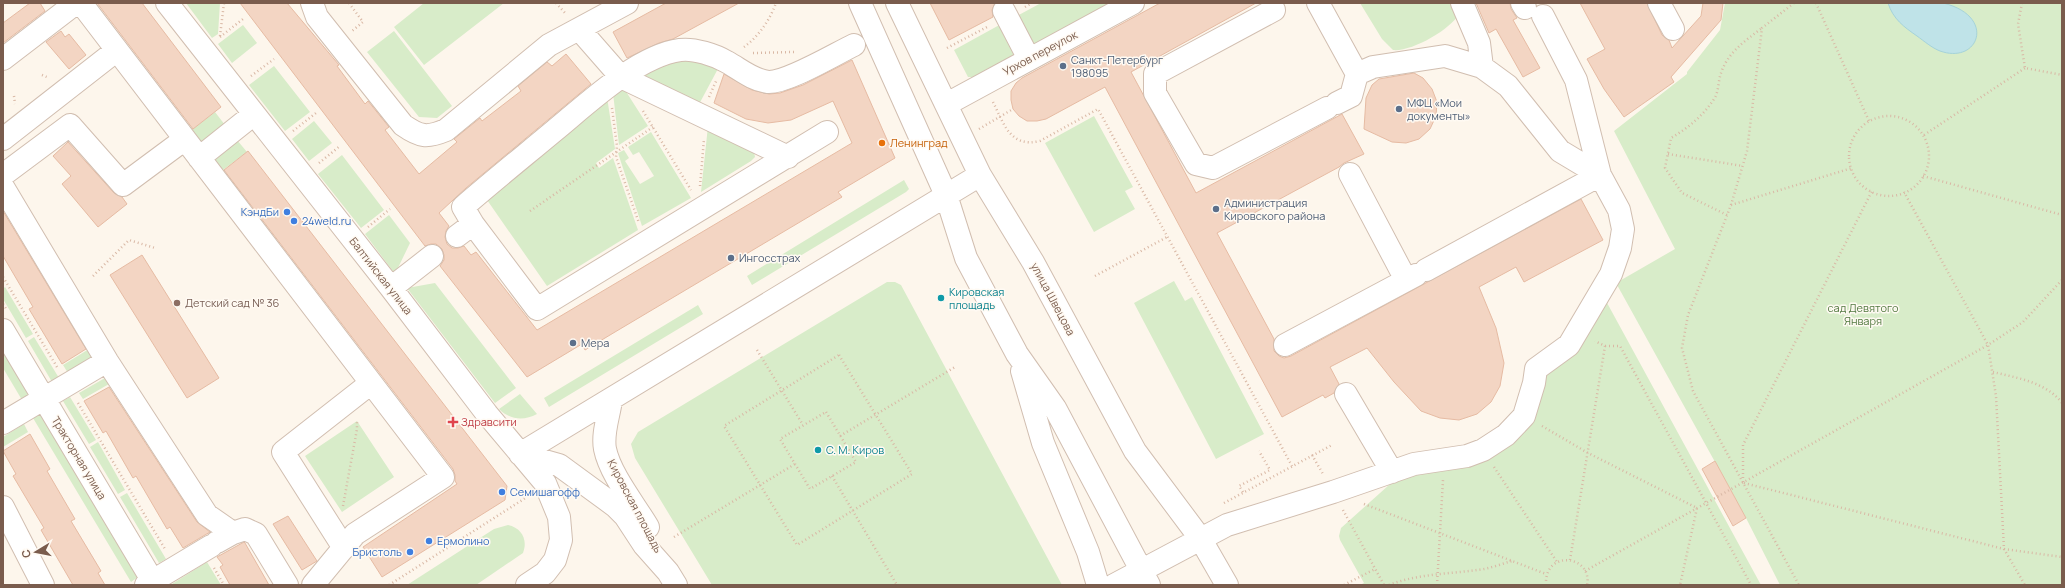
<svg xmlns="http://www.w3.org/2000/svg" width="2065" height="588" viewBox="0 0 2065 588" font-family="Manrope,sans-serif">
  <rect width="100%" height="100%" fill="#fdf6ec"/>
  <path fill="#d8ecc9" d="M 186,3 L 220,3 L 218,34 L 212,38 Z
    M 424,3 L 504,3 L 424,65 L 394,27 Z
    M 1041,3 L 1107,3 L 1106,6 L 1033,46 L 1015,17 Z
    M 1360,3 L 1456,3 L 1459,14 C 1450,30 1411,52 1393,50 L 1382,39 Z
    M 1725,3 L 2062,3 L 2062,585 L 1780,585 L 1746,518 L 1616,283 L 1675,249 L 1614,131 L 1687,74 L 1687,72 L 1720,30 Z
    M 1003,23 L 1020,54 L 975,77 L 968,77 L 954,50 Z
    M 243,25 L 257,43 L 232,63 L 218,44 Z
    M 394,31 L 452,106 L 437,118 L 419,117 L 367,52 Z
    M 678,54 L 720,65 L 697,108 L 644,83 L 643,75 Z
    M 274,66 L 310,112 L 285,131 L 249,85 Z
    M 625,90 L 648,126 L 619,145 L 613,93 Z
    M 607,97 L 615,149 L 596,163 L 599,168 L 613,158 L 638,230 L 547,286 L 485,197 Z
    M 215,112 L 225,125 L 201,145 L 190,131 Z
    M 1094,116 L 1133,187 L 1125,191 L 1135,209 L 1094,232 L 1045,143 Z
    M 314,121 L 332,143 L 309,161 L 292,139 Z
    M 708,126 L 754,152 L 755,157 L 751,161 L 701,192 Z
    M 651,132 L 691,198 L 642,226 L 618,153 L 624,150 L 629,158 L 625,161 L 640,184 L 654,176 L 639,152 L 633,155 L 628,147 Z
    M 237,140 L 247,152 L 219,173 L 210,161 Z
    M 342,155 L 384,210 L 361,228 L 318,174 Z
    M 904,180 L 909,189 L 906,192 L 752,285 L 747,276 Z
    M 389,215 L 410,243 L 395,274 L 365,234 Z
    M 1174,281 L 1185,301 L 1192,297 L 1264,434 L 1216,459 L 1134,303 Z
    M 887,282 L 895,282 L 901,285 L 1062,585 L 712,585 L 635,458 L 631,444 L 638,432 Z
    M 435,283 L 516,388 L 495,403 L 407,288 Z
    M 5,287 L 33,334 L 26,338 L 3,299 L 3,289 Z
    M 1606,301 L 1761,585 L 1360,585 L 1364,583 L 1340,540 L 1339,536 L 1341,528 L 1399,476 L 1475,464 L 1544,375 L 1578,347 L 1594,325 Z
    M 698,305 L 703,314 L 549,407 L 544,398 Z
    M 34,337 L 59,378 L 52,382 L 28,341 Z
    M 89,349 L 94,357 L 68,373 L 63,365 Z
    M 3,351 L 30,395 L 22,400 L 3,368 Z
    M 105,378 L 109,384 L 83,399 L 79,393 Z
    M 520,394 L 537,414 C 524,421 510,420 499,409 Z
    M 70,397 L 96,440 L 89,444 L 63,401 Z
    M 41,414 L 138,577 L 131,582 L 33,418 Z
    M 357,421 L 394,477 L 342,512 L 305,456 Z
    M 24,424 L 28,432 L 3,447 L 3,437 Z
    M 98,442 L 125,490 L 118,494 L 90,447 Z
    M 127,493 L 166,559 L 159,563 L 120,497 Z
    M 508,525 C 522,528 528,540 523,553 L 476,585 L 407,585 L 494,529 Z
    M 207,562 L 221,585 L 173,585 L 172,584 Z"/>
  <path fill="#bfe3e8" stroke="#a5d3da" d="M 1888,3 C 1904,3 1928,0 1943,3 C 1997,16 1979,65 1940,51 C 1932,48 1924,41 1917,36 C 1904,27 1893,19 1888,3 Z"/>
  <path fill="#f3d5c3" stroke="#e6bba3" d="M 30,3 L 40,3 L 45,11 L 3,43 L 3,23 Z
    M 97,3 L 142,3 L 221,107 L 193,129 Z
    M 240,3 L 287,3 L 339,65 L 337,66 L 365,104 L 368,101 L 389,127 L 385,130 L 419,174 L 457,142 L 454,139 L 480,118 L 482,121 L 521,91 L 518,86 L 547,62 L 552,66 L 566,54 L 591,84 L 466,188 L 439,213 L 449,226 L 446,231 L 445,237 L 447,244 L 452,248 L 458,248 L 464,246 L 471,255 L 476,252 L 537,330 L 852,143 L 833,101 L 791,120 L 768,123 L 746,119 L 714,103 L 724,74 L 752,90 L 769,94 L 780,93 L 803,85 L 852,60 L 895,158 L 838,192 L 842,197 L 615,332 L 585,350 L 582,344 L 527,377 L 440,266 L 444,260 L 444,255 L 442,249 L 436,244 L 431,244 L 425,246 Z
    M 666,3 L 739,3 L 673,39 L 659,43 L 627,58 L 613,32 Z
    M 930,3 L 995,3 L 992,10 L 993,17 L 949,40 Z
    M 1160,3 L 1256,3 L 1131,72 L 1196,193 L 1342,114 L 1364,154 L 1344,163 L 1339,167 L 1217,233 L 1274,339 L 1274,351 L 1279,356 L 1284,358 L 1291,356 L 1581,199 L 1603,240 L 1524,282 L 1516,267 L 1479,287 L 1496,328 L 1504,363 L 1500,386 L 1491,402 L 1477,414 L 1459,420 L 1440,418 L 1421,411 L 1394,382 L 1367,348 L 1330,367 L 1339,384 L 1334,393 L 1325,398 L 1323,395 L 1282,417 L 1105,87 L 1046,119 L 1037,121 L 1027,121 L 1019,116 L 1013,109 L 1011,100 L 1011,91 L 1016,83 L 1022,78 Z
    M 1476,3 L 1510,3 L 1511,9 L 1517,18 L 1513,20 L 1540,68 L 1523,77 L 1496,29 L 1489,33 Z
    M 1580,3 L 1647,3 L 1662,35 L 1669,40 L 1672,48 L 1701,16 L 1703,3 L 1723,3 L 1721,20 L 1671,77 L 1674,82 L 1624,117 L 1604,89 L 1587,59 L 1605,49 Z
    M 61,31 L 65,37 L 69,34 L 86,55 L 69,69 L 46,42 Z
    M 1414,73 L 1423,78 L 1432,89 L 1437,102 L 1436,116 L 1430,129 L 1419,139 L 1406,143 L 1392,142 L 1364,129 L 1366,98 L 1372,85 L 1379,79 Z
    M 68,142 L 114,193 L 122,197 L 127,204 L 98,227 L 62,184 L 71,176 L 53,156 Z
    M 248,151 L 507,486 L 505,500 L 382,577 L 363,547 L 457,484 L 455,481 L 455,475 L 453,469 L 224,170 Z
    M 3,211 L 86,349 L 62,364 L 29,309 L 33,307 L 3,256 Z
    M 142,255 L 219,378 L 187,398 L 110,275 Z
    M 109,387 L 197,522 L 210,532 L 183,548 L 170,527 L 167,529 L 136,476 L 133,478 L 106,431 L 103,433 L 84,401 Z
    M 30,434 L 50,469 L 47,471 L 75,519 L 71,521 L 101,571 L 98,573 L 105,585 L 73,585 L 41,530 L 44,528 L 13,476 L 16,474 L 3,451 Z
    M 1715,461 L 1746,518 L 1733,526 L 1702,469 Z
    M 288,516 L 317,561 L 302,570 L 273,524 Z
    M 244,542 L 245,543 L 269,585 L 230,585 L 220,567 L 223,565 L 217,557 Z"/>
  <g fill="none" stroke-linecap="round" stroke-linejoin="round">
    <defs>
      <path id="minor" d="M 81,3 L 443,477 L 355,534 L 313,585
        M 167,3 L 391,288 L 487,414 L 545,483 L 559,517 L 561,540 L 555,560 L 545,573 L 527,585
        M 312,3 L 317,17 L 403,125 C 420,137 427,138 446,130 L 549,45 L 627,3
        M 860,3 L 946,195 L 966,258 L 1017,354 L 1055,408 L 1149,585
        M 897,3 L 980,175 L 1033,262 L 1135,451 L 1200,538 L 1227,585
        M 1462,3 L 1479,43 L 1482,67
        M 1522,3 L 1525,8
        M 1659,3 L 1673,29
        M 1274,10 L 1155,74 L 1155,93 L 1196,164 L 1213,168 L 1327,108
        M 1004,11 L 1029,59
        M 579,29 L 621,77 L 788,157
        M 3,59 L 76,3
        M 1337,103 L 1351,96 L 1357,74
        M 947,104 L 1133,3
        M 827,132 L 537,309 L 473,224 L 463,207 C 493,181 524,156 554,131 C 587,104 637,56 680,50 C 694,48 715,55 727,62 C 740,69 752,80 768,82 C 787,83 835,54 854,45
        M 3,139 L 117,50
        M 199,158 L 254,114
        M 1350,174 L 1406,280
        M 3,175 L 70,125 L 123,185 L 185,139
        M 3,187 L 107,361 L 207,515 L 233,533
        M 457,236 L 473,224
        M 1426,270 L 1600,175 L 1576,80 L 1543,16
        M 391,288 L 432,256
        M 3,330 L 155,585
        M 1285,345 L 1416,275
        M 1022,371 L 1043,443 L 1088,552 L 1098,585
        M 1346,394 L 1392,472
        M 611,400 C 609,416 602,433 605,449 C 610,474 635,505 648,527
        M 3,423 L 107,361
        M 520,454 L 980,175
        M 520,454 L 559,465 L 615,506 L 625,516 L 644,545 L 668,572 L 676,585
        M 3,507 L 43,585
        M 217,542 L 233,533 L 245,529 L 256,534 L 287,585
        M 344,548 L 283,452 L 371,383
        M 146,585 L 211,546
        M 1114,585 L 1227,525 L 1333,492 L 1414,464 L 1467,456 L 1483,450 L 1506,435 L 1524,416 L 1534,383 L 1536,369 L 1569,345 L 1611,274 L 1620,248 L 1623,229 L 1619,210 L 1600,175 L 1560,151 L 1508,86 L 1482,67 L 1445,56 L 1373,67 L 1357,74 L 1318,3"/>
    </defs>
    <use href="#minor" stroke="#d1beb0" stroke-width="24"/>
    <path stroke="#d9b8a5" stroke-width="2.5" stroke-dasharray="1 3" stroke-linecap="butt" d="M 349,3 L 363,22 L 352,31
      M 556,3 L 565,13
      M 1794,3 L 1762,28 L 1747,151 L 1731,205 L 1688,315 L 1682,348 L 1693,391 L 1799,585
      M 1816,3 L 1869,121
      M 2022,3 L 2018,24 L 2025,68 L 2062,75
      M 1025,7 L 1032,3
      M 220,36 L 224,3
      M 220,37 L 243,19
      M 744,47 C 758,37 770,20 776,3
      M 947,48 L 989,26
      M 753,53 L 794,52
      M 42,75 L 49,78
      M 251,76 L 274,59
      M 14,96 L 15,104
      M 709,97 L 717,79
      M 993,102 C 1004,124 1010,148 1040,141 L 1098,109 L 1292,466
      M 612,108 L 617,146 L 616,157 L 639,223
      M 643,111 L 691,190
      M1849 156a40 40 0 1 1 80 0a40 40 0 1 1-80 0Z
      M 979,129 L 1013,109
      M 293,131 L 316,113
      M 1924,135 L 2025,68
      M 1668,154 L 1743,166
      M 319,163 L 340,146
      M 1923,176 L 2062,215
      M 700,186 L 704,139
      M 1731,205 L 1852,168
      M 530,211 L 653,127
      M 1727,215 L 1682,193 L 1665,168 L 1671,138 C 1688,128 1703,116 1714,99 C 1719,92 1718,81 1721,73 C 1728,52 1745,41 1762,28
      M 368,227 L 390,209
      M 93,276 L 129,240 L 155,248
      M 1095,276 L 1167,237
      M 3,277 L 57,367
      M 2062,280 L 2023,322 L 1988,345 L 1996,396 L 2004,549 L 2062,557
      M 3,304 L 7,310
      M 1605,346 L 1620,346 L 1751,585
      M 757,350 L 803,425
      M 839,355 L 912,474 L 797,545 L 724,426 Z
      M 1993,372 C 2017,378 2046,382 2062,403
      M 78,403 L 165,549
      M 826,412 L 856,462 L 810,489 L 780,439 Z
      M 1542,426 L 1588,453 L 1697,508 L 1680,585
      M 840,436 L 955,367
      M 1312,455 L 1323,474
      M 1494,467 L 1557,562
      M 832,476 L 897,585
      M 1743,482 L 1743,445 L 1872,191
      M 1744,483 L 2004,549 L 2025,585
      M 1243,492 L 1239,486 L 1270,470 L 1259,451
      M 1224,503 L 1332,445
      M 1364,504 L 1546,574
      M 343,506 L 357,429 L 357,420
      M 1343,510 L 1384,585
      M 674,537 L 795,464
      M 1570,560 L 1605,346 L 1595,341
      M 214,568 L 224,585
      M 1585,571 L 1988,345 L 1904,192
      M 389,585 L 527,497
      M 1344,585 L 1375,569
      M 1389,585 C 1417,574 1448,574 1477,570 C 1489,569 1501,564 1512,561
      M 1437,585 L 1443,480
      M 1546,585 C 1544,549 1593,555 1587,585"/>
    <use href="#minor" stroke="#fff" stroke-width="22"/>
  </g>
  <g fill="#5c6f8a" stroke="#fffaf3" stroke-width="1.5">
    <circle cx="1063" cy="66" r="4"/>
    <circle cx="1399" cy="109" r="4"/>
    <circle cx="1216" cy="209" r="4"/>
    <circle cx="731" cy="258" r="4"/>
    <circle cx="573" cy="343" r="4"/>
  </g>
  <circle fill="#e8710a" stroke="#fffaf3" stroke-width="1.5" cx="882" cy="143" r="4"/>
  <g fill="#3f7fe0" stroke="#fffaf3" stroke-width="1.5">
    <circle cx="287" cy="212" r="4"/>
    <circle cx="294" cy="221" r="4"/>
    <circle cx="502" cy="492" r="4"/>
    <circle cx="429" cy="541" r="4"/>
    <circle cx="410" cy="552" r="4"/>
  </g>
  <g fill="#0f9aa8" stroke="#fffaf3" stroke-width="1.5">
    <circle cx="941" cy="298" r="4"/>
    <circle cx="818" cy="450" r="4"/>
  </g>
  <circle fill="#8d6e63" stroke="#fffaf3" stroke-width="1.5" cx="177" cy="303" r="4"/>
  <path fill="#e0444e" stroke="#fffaf3" stroke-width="1.5" d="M451 416h4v4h4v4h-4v4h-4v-4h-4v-4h4z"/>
  <g text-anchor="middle" stroke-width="3" stroke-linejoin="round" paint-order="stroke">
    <g font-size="11" fill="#7a5c4d" stroke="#fffaf3">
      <text transform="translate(1040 53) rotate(-28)" y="4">Урхов переулок</text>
      <text transform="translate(381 276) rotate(52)" y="4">Балтийская улица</text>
      <text transform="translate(1053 299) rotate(62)" y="4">улица Швецова</text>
      <text transform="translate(79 458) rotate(59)" y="4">Тракторная улица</text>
      <text transform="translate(635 506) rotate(62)" y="4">Кировская площадь</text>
    </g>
    <g font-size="11" fill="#4e5e75" stroke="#fffaf3" text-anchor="start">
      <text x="1071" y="64">Санкт-Петербург<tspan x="1071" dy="13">198095</tspan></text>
      <text x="1407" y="107">МФЦ «Мои<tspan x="1407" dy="13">документы»</tspan></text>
      <text x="1224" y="207">Администрация<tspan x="1224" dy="13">Кировского района</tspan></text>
      <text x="739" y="262">Ингосстрах</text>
      <text x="581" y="347">Мера</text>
    </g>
    <g font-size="11" fill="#c56008" stroke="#fffaf3" text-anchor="start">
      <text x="890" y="147">Ленинград</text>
    </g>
    <g font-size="11" fill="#366cbe" stroke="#fffaf3" text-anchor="start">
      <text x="279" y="216" text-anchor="end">КэндБи</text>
      <text x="302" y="225">24weld.ru</text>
      <text x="510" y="496">Семишагофф</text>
      <text x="437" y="545">Ермолино</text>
      <text x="402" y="556" text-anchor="end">Бристоль</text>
    </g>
    <g font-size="11" fill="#0d838f" stroke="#fffaf3" text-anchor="start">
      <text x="949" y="296">Кировская<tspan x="949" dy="13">площадь</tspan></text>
      <text x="826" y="454">С. М. Киров</text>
    </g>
    <g font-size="11" fill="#785e54" stroke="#fffaf3" text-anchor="start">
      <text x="185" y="307">Детский сад № 36</text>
    </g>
    <g font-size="11" fill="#537a41" stroke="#fffaf3">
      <text x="1863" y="312">сад Девятого<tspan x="1863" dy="13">Января</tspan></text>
    </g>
    <g font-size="11" fill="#be3a42" stroke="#fffaf3" text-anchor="start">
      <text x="461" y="426">Здравсити</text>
    </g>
  </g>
  <rect width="2065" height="588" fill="none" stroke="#7a5c4d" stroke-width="8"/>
  <g transform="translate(36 552) rotate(260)" stroke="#fffaf3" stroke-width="3" paint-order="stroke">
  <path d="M0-3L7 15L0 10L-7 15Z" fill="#7a5c4d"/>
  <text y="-6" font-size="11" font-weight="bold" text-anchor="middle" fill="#7a5c4d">С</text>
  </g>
</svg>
